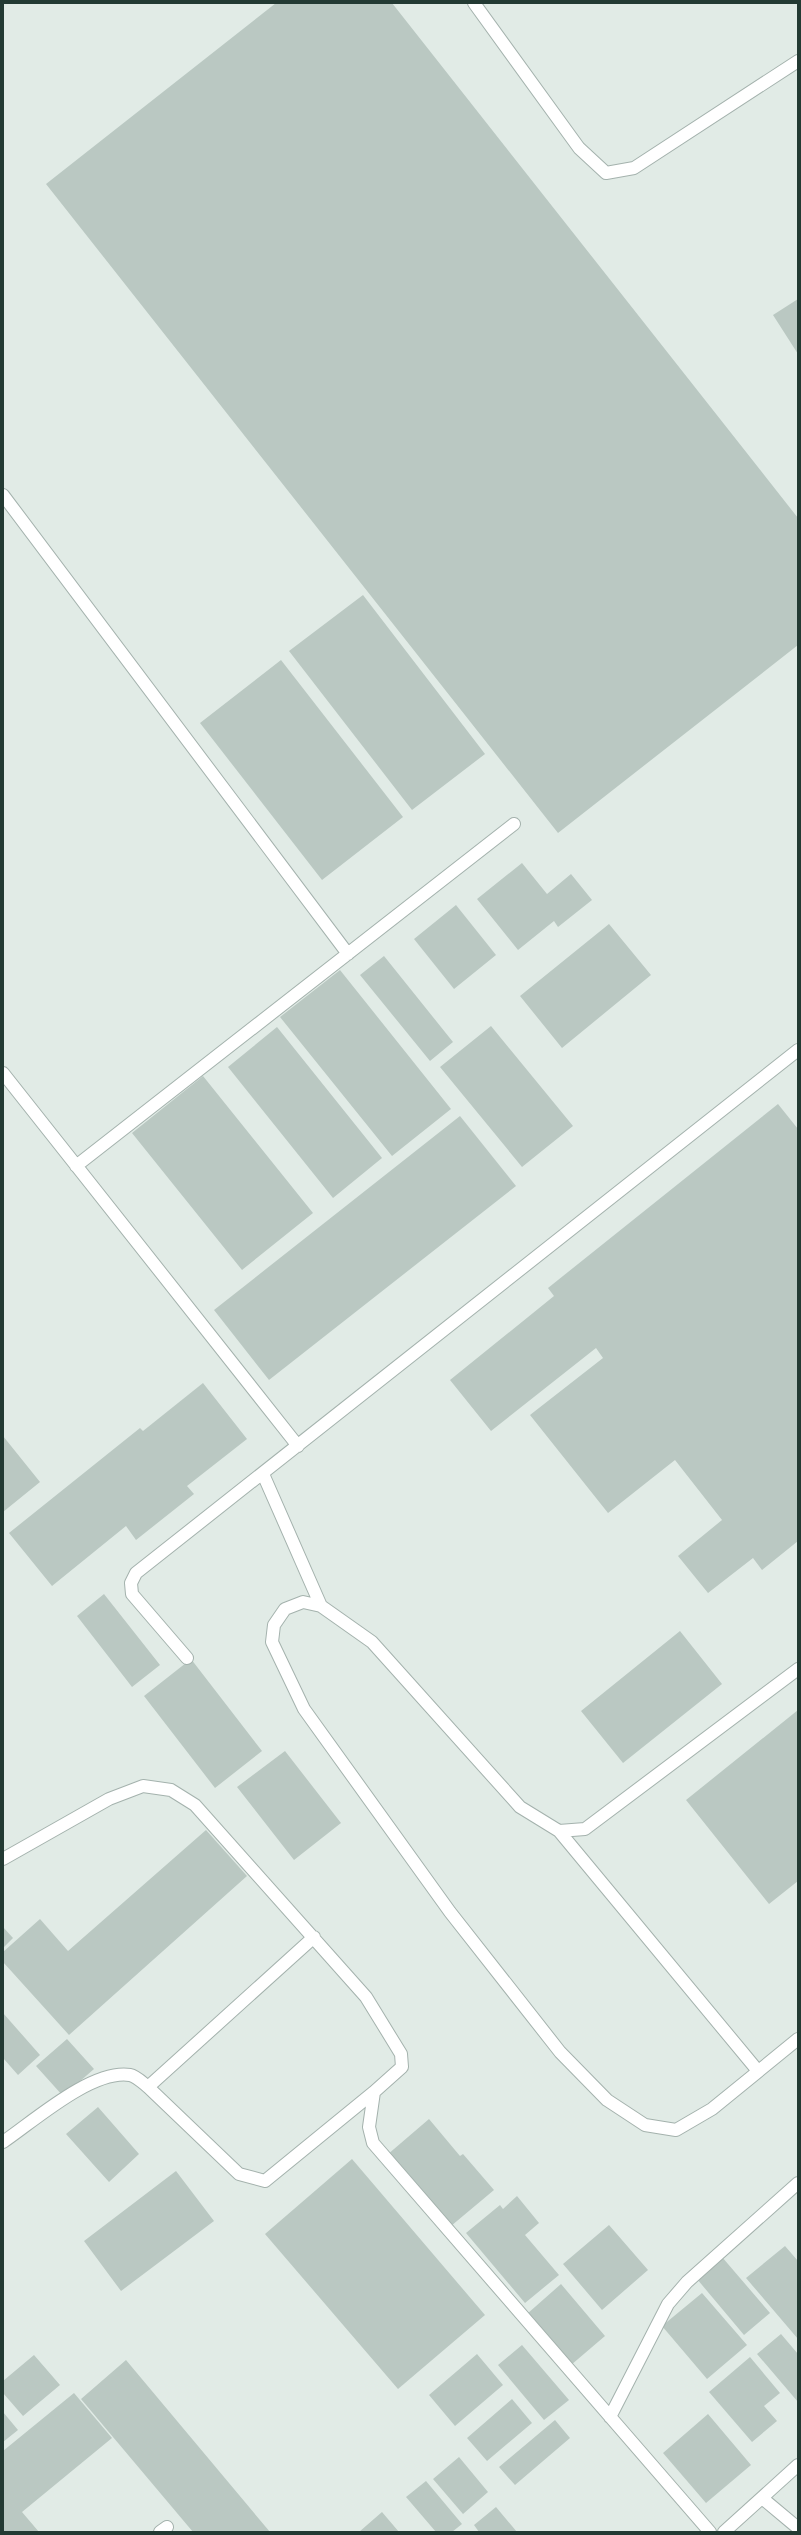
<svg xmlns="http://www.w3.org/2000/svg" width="801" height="2535" viewBox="0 0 801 2535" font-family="Commissioner,sans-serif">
  <rect width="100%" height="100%" fill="#e1ebe6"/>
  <path fill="#bac8c2" d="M 276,3 L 392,3 L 798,518 L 798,645 L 558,833 L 46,184 Z
    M 798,299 L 798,354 L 773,315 Z
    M 363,595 L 485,754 L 412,810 L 289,651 Z
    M 281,660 L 403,817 L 322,880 L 200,723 Z
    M 522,863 L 547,894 L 571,874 L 592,900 L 558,927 L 554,921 L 518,950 L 477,899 Z
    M 456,905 L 496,955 L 454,989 L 414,939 Z
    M 609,924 L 651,975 L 562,1048 L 520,996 Z
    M 384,956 L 453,1042 L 430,1061 L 360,975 Z
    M 340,970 L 451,1109 L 392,1156 L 280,1017 Z
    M 491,1026 L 573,1126 L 522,1167 L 440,1067 Z
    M 277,1027 L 382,1158 L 333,1198 L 228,1067 Z
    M 203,1076 L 313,1213 L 242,1270 L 132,1133 Z
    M 778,1104 L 798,1129 L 798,1541 L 762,1570 L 753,1558 L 708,1593 L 678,1556 L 722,1520 L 675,1460 L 608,1513 L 530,1415 L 603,1358 L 596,1348 L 491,1431 L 450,1380 L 554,1296 L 548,1288 Z
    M 460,1116 L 516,1186 L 269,1380 L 214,1310 Z
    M 203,1383 L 247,1439 L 187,1486 L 194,1494 L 136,1540 L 126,1526 L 52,1586 L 9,1533 L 140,1428 L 143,1431 Z
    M 3,1436 L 40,1482 L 3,1512 Z
    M 104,1594 L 160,1665 L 132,1687 L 77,1616 Z
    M 680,1631 L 722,1684 L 623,1763 L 581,1711 Z
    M 191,1659 L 262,1751 L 215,1788 L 144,1696 Z
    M 798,1710 L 798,1881 L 769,1904 L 686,1800 Z
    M 285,1751 L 341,1823 L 294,1860 L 237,1787 Z
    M 206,1830 L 247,1876 L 69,2035 L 3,1962 L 3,1952 L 40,1919 L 68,1951 Z
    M 3,1927 L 13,1938 L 3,1948 Z
    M 3,2013 L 40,2055 L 18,2075 L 3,2058 Z
    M 67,2039 L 94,2069 L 63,2096 L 36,2066 Z
    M 98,2107 L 139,2154 L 109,2182 L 66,2134 Z
    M 429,2119 L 460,2156 L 463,2154 L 494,2190 L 451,2226 L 387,2155 Z
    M 352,2159 L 485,2315 L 398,2389 L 265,2234 Z
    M 176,2171 L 214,2221 L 121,2291 L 84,2241 Z
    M 517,2196 L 539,2223 L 525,2235 L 559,2275 L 525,2303 L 466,2233 L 500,2205 L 503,2209 Z
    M 609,2225 L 648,2270 L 602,2310 L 563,2264 Z
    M 785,2246 L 798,2261 L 798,2339 L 746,2278 Z
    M 722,2257 L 770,2313 L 744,2335 L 697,2279 Z
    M 561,2284 L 605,2336 L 571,2365 L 527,2314 Z
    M 702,2293 L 747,2345 L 707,2379 L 662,2326 Z
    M 781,2334 L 798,2354 L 798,2402 L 757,2354 Z
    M 522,2345 L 569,2400 L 544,2420 L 498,2365 Z
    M 477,2354 L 503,2385 L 455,2426 L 429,2395 Z
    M 34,2355 L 60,2385 L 23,2416 L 3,2393 L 3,2381 Z
    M 750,2357 L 780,2393 L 764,2406 L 777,2421 L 752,2442 L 709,2392 Z
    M 126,2360 L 270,2532 L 193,2532 L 81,2399 Z
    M 74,2393 L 112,2438 L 22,2512 L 39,2532 L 3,2532 L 3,2451 Z
    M 512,2399 L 532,2423 L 487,2461 L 467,2438 Z
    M 3,2412 L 18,2430 L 3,2442 Z
    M 708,2414 L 751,2465 L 706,2503 L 663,2453 Z
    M 555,2420 L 570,2438 L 515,2485 L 499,2467 Z
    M 459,2457 L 488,2492 L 463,2514 L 433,2479 Z
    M 426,2481 L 462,2524 L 452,2532 L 436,2532 L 406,2497 Z
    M 496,2507 L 517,2532 L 479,2532 L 474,2525 Z
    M 382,2512 L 399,2532 L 359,2532 Z"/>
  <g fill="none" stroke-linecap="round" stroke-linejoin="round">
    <defs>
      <path id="minor" d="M 474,3 L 579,148 L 606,173 L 634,168 L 798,61
        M 3,495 L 348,954
        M 3,1073 L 298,1446
        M 76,1166 L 514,824
        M 263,1474 L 321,1606
        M 187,1658 L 132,1594 L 131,1583 L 136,1573 L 798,1050
        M 798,1669 L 585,1829 L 559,1831 L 520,1807 L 372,1642 L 321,1606 L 303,1602 L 285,1609 L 274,1625 L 272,1642 L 304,1709 L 450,1912 L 560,2052 L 607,2100 L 645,2125 L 676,2130 L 712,2109 L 798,2039
        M 559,1831 L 758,2071
        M 3,1859 L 109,1799 L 143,1786 L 171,1790 L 195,1805 L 366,1997 L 401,2054 L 402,2067 L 374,2092 L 369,2127 L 373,2143 L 710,2532
        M 148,2087 L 314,1937
        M 3,2142 C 34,2121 92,2069 130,2075 C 136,2076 143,2083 148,2087 L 239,2174 L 265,2181 L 374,2092
        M 610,2417 L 668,2304 L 687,2282 L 798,2183
        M 762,2498 L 798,2528
        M 160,2532 L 167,2527
        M 724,2532 L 798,2465"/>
    </defs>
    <use href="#minor" stroke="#a4b2ad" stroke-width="14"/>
    <use href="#minor" stroke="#fff" stroke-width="12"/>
  </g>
  <rect width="801" height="2535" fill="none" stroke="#233a33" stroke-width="8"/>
</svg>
